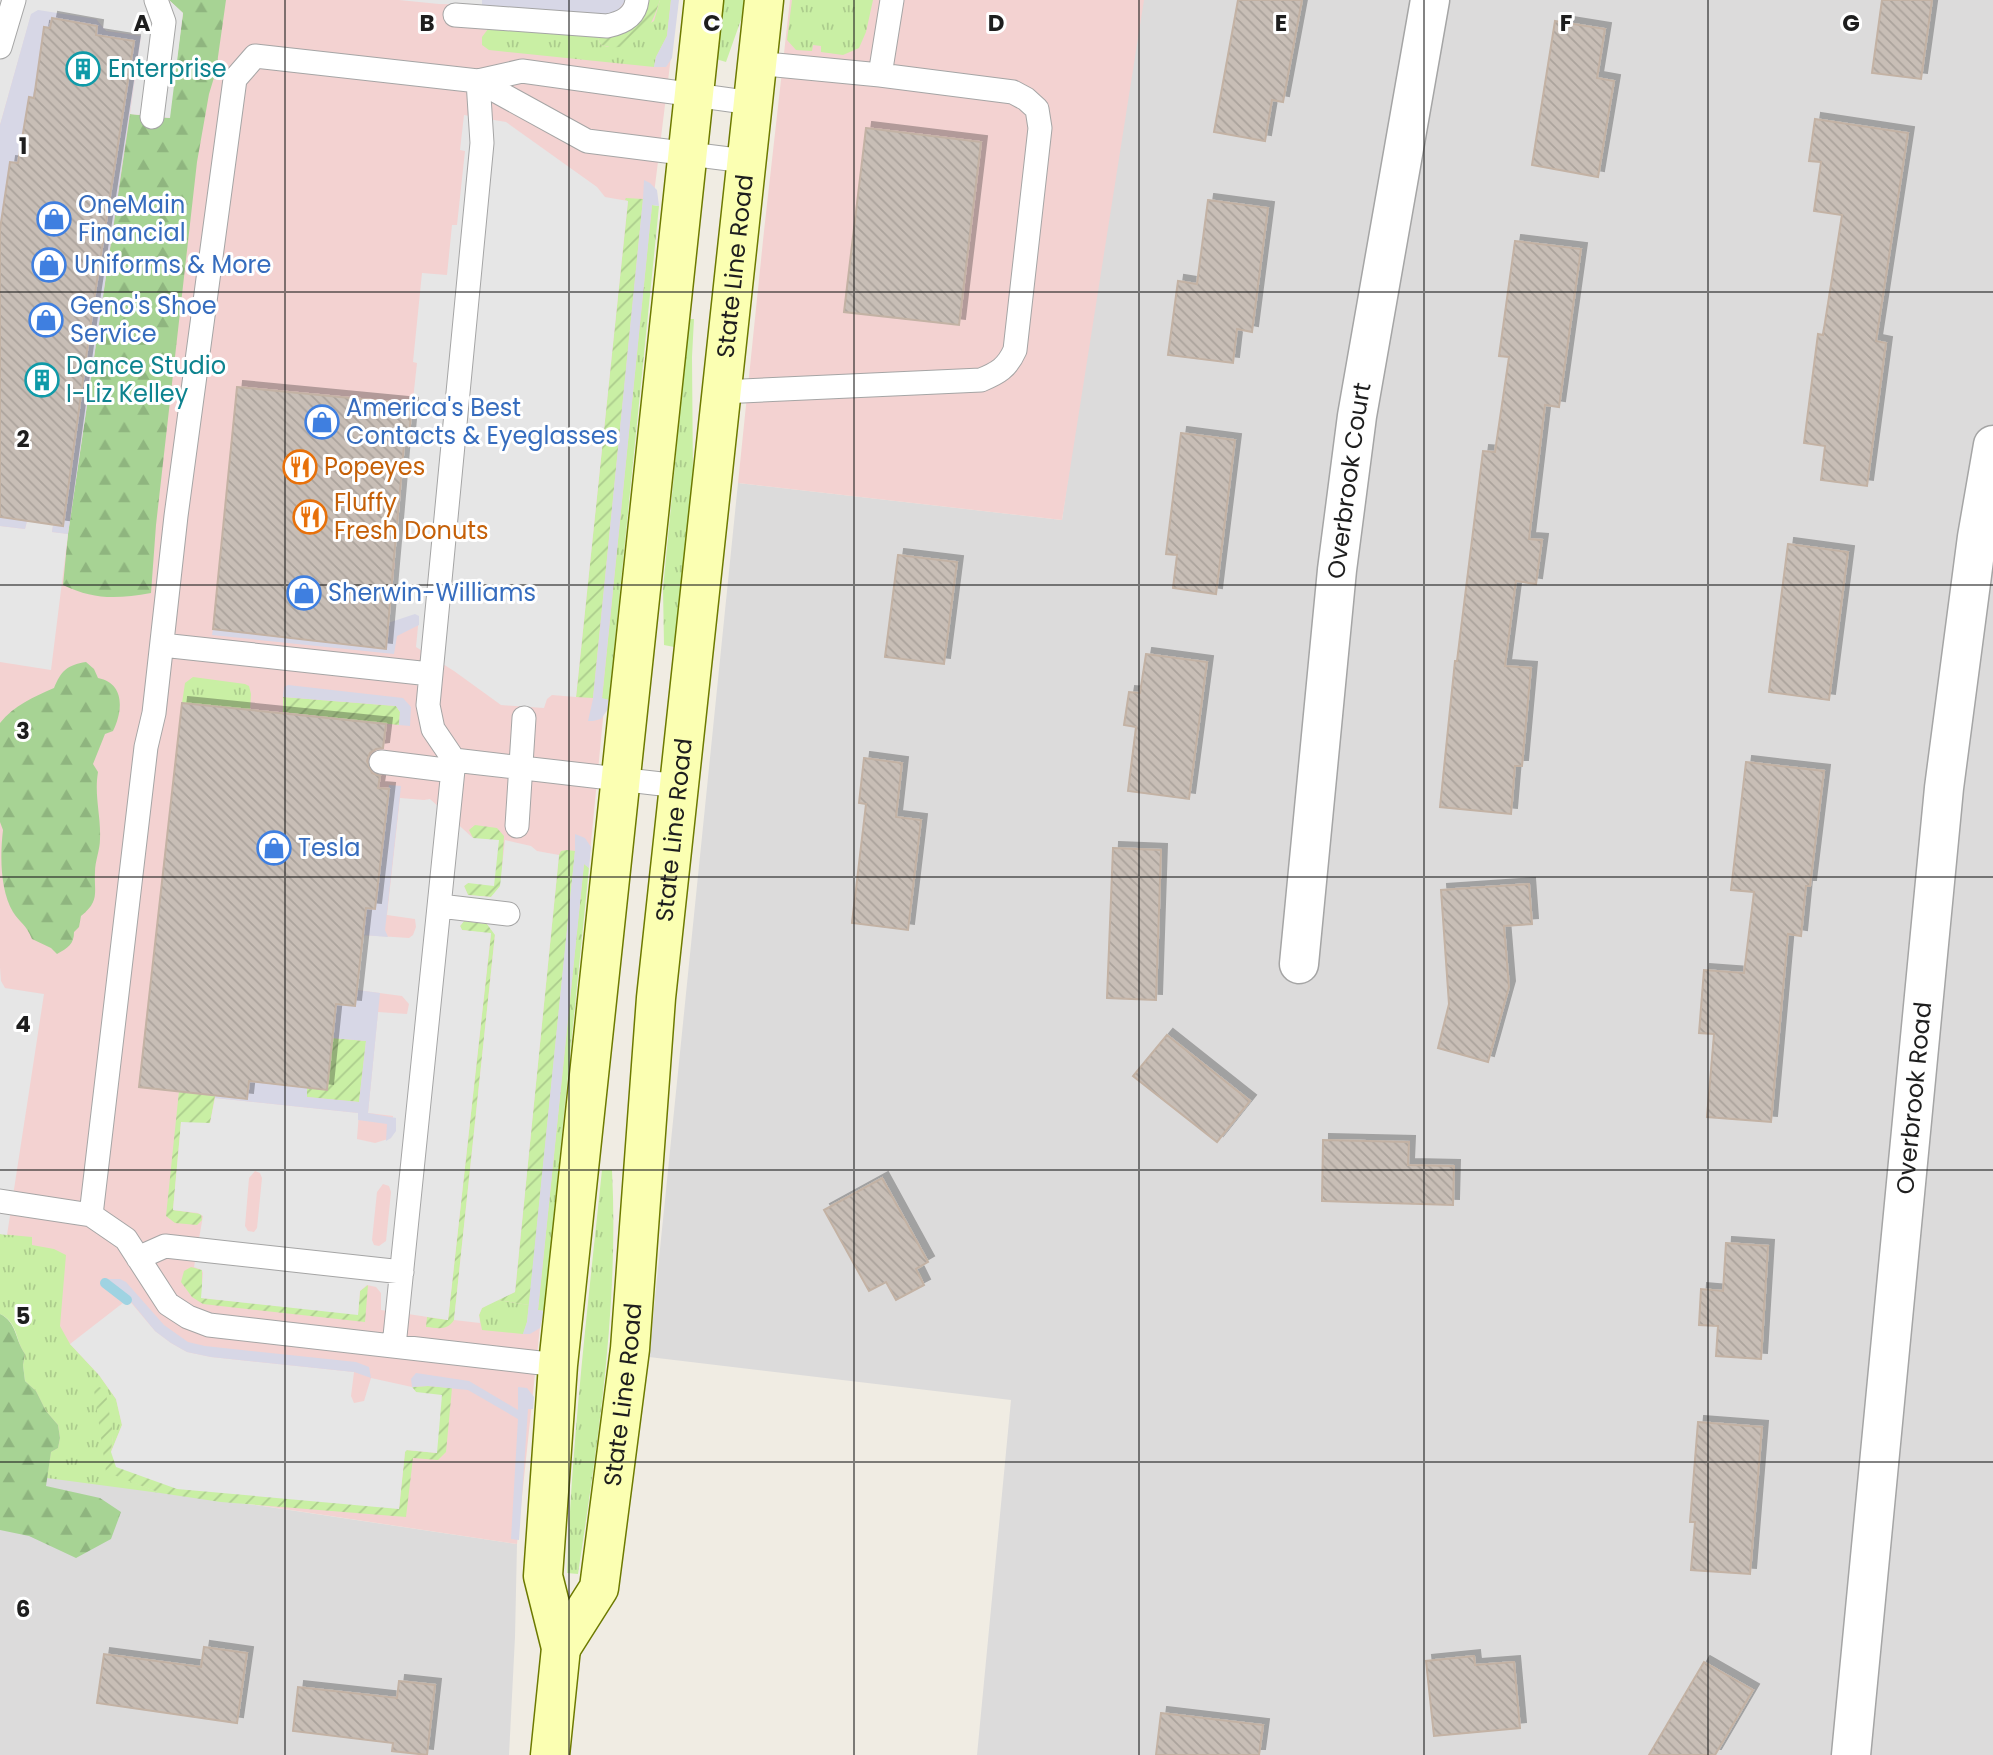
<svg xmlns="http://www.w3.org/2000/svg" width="1993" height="1755" viewBox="0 0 1993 1755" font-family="Poppins,sans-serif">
  <defs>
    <pattern id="grass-tufts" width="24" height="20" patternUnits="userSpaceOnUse" patternTransform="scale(1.75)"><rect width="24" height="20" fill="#c9efa4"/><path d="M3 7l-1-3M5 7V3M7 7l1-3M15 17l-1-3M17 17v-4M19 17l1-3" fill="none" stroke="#accc8d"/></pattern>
    <pattern id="forest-firs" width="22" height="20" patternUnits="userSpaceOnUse" patternTransform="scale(1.75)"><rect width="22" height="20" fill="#a7d394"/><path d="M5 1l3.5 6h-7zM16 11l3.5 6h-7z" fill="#8fb57f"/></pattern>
    <pattern id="garden-furrows" width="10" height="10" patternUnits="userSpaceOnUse" patternTransform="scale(1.75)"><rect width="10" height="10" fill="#c9efa4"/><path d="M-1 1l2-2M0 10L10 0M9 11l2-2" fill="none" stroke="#accc8d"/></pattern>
    <pattern id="building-back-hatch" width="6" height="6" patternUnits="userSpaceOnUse" patternTransform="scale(1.75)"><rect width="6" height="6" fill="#c8beb6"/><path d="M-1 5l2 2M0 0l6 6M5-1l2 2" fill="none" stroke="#aba39c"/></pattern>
    <filter id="shadow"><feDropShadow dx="6" dy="-6" stdDeviation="0" flood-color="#0004"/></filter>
  </defs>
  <rect width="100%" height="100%" fill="#f0ece3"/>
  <path fill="#dcdbdb" d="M 1136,0 L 1993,0 L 1993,1755 L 977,1755 L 1011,1400 L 649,1357 L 738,483 L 1062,520 Z
    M 0,1467 L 517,1544 L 515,1637 L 509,1755 L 0,1755 Z"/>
  <path fill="#f3d2d1" d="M 0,0 L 678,0 L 652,210 L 588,874 L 517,1544 L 44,1473 L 13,1309 L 0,1314 Z
    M 790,0 L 1144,0 L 1062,520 L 738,483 L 764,231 Z"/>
  <path fill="url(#grass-tufts)" d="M 660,0 L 671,0 L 667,36 L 656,57 L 654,67 L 489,50 L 482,45 L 482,37 L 488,29 L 597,36 L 601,45 L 608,47 L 654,21 Z
    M 723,0 L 748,0 L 726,62 L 716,59 Z
    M 792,0 L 873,0 L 866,32 L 859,48 L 843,55 L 821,52 L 821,46 L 813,45 L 812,51 L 796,50 L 787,40 Z
    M 652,205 L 659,206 L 609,700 L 602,699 Z
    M 689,319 L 694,319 L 692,357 L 693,481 L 678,636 L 674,647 L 664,645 L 663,589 Z
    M 193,677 L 245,684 L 249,686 L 251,694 L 250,711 L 182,703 L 185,683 Z
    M 584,864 L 589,868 L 544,1311 L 538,1310 Z
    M 602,1170 L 612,1170 C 619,1306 598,1440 578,1574 L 567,1573 C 572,1438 588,1304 602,1170 Z
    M 0,1234 L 32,1237 L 32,1245 L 54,1249 L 66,1255 L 60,1326 L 70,1344 L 99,1375 L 116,1399 L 122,1425 L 111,1452 L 113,1434 L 106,1471 L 160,1493 L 47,1478 L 51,1452 L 58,1448 L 60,1438 L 58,1425 L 46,1411 L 36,1391 L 25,1381 L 23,1365 L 25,1354 C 15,1340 18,1322 0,1314 Z
    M 497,1300 L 529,1305 L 527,1322 L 523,1334 L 482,1330 L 479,1315 L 482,1308 Z"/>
  <path fill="url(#forest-firs)" d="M 169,0 L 226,0 L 216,71 L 209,94 L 197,162 L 156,525 L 151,593 C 117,599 94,600 63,585 L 68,534 L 130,114 L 169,118 L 183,13 Z
    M 86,662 L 94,669 L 98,678 C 125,683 123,711 113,731 L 105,734 L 93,764 L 98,772 C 94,795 101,816 100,839 C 100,850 95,861 95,872 C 94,893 100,901 81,916 L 79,927 L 74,932 C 74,944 68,948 57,954 L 51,948 L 32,939 C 26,924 20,923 13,912 C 0,890 0,855 3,830 L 0,822 L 0,723 C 14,705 34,697 54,688 C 61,671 67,665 86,662 Z
    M 0,1314 C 17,1322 15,1340 25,1354 L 23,1365 L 25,1381 L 36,1391 L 46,1411 L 58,1425 L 60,1438 L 58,1448 L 51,1452 L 46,1486 L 100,1498 L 121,1512 L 111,1539 L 76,1558 L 29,1536 L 0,1530 Z"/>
  <path fill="url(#garden-furrows)" d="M 648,0 L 660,0 C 651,29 637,55 601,45 L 597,36 L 641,16 Z
    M 626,198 L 643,199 L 593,698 L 576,697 L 628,201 L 625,200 Z
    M 283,697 L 396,706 L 400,712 L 399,725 L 283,712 Z
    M 475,825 L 497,828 L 504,836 L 501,886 L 491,897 L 468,895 L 464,886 L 468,883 L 473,838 L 469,830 Z
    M 567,850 L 575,851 L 529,1305 L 497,1300 L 515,1292 L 559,855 L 561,851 Z
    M 464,921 L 487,924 L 495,934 L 454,1320 C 447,1331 438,1328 426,1327 L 427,1317 L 448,1320 L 491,934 L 462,930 L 460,926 Z
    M 332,1038 L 366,1041 L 359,1102 L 306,1097 L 307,1088 L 327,1090 Z
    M 179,1091 L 215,1096 L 210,1123 L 181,1123 L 173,1210 L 201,1214 L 202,1220 L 197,1225 L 175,1223 L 166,1216 Z
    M 191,1267 L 202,1270 L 202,1298 L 358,1314 L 360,1291 L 368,1285 L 365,1322 L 203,1304 L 192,1297 L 181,1282 L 184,1271 Z
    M 428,1386 L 452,1388 L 446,1452 L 438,1460 L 413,1458 L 406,1517 L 221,1502 L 160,1493 L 106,1472 L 94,1390 L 99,1387 L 104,1389 L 106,1394 L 113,1434 L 111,1452 L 399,1509 L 405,1452 L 406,1450 L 437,1453 L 416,1392 L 412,1387 Z"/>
  <path fill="#e6e6e6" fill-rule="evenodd" d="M 0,0 L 169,0 L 183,13 L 170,118 L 130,114 L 141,36 L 106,31 L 96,19 L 31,15 L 0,125 Z
    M 399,0 L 482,0 L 482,5 L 439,4 Z
    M 464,115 L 506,122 L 597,187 L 605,197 L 628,201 L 576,697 L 552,695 L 547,699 L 544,708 L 501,705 L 454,671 L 416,647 L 419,616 L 388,623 L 395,563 L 392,563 L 404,445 L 408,445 L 417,363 L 413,362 L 422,273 L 447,275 L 452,225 L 457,225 L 465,151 L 460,150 Z
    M 27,521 L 53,525 L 52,532 L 68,534 L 51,670 L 0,662 L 0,526 L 25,529 Z
    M 400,798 L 424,800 L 430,799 L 473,838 L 499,840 L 494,886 L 468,883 L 464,886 L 468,895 L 491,897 L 500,886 L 505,840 L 531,846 L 537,851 L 559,855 L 515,1292 L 482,1308 L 479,1315 L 480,1323 L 454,1320 L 495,935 L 487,924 L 464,921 L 460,926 L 462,930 L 491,933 L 448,1320 L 381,1310 L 381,1293 L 376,1287 L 367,1285 L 360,1291 L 358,1315 L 201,1298 L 203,1273 L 202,1270 L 194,1267 L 203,1216 L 198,1213 L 173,1210 L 181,1122 L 210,1123 L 215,1098 L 359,1113 L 357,1139 L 375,1143 L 391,1138 L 393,1116 L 368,1113 L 378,1012 L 407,1014 L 409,1004 L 402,996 L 357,990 L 363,935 L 409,938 L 413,935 L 416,927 L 415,919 L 387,915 ZM 255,1171 L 260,1173 L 262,1178 L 257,1228 L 254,1232 L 248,1231 L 245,1226 L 249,1178 ZM 383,1184 L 389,1186 L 391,1192 L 386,1241 L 379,1246 L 374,1245 L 372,1240 L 377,1192 Z
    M 0,967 L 1,981 L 5,988 L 44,994 L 7,1235 L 0,1234 Z
    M 128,1299 L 155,1331 L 171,1343 L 187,1352 L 211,1357 L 354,1372 L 351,1396 L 354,1403 L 364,1401 L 371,1378 L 412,1387 L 416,1392 L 442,1395 L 437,1453 L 407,1450 L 405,1452 L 399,1509 L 177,1489 L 116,1467 L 111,1452 L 122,1425 L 116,1399 L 99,1375 L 70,1344 Z"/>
  <path fill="#d7d7e6" d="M 482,0 L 626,0 L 615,14 L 602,16 L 482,5 Z
    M 671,0 L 679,0 L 672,58 L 666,67 L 654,67 L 656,57 L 667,36 Z
    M 38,10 L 96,19 L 106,31 L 141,36 L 68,534 L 52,532 L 53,525 L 63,526 L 94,300 L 133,41 L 96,35 L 97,26 L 52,19 L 50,28 L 44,27 L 34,98 L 29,97 L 18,163 L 10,163 L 0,229 L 0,125 L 31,14 Z
    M 644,180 L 650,183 L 657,190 L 659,206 L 652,205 L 602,698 L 609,700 L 608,709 L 601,719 L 593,721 L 588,721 L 593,699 L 643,199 Z
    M 0,517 L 27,521 L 25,529 L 0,526 Z
    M 415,614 L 419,616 L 419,625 L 397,636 L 394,654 L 212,635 L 213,629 L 385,649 L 388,623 Z
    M 288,685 L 403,698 L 411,707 L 410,726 L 399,725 L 400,712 L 396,706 L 283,697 L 284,687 Z
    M 389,785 L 401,786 L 385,930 L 388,937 L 363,935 L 366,908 L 375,908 Z
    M 575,834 L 585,838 L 591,847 L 589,868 L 584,864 L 538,1310 L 544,1311 L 540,1328 L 530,1334 L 523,1334 L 527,1322 L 575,851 Z
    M 357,990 L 380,993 L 368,1113 L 396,1118 L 396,1131 L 391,1138 L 386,1141 L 387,1124 L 358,1120 L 358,1113 L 215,1098 L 215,1096 L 247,1099 L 249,1081 L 307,1088 L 307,1097 L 359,1102 L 366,1041 L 332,1038 L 336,1004 L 355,1006 Z
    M 108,1279 L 120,1279 L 126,1282 L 164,1325 L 188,1342 L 205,1346 L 356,1362 L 369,1367 L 371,1378 L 354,1372 L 211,1357 L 187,1352 L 171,1343 L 155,1331 L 124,1293 Z
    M 416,1373 L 469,1381 L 518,1410 L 518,1387 L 527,1388 L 534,1397 L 533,1409 L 528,1409 L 519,1540 L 511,1539 L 518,1419 L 468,1390 L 428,1386 L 412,1387 L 411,1379 Z"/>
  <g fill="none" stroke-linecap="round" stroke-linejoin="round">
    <path stroke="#9fd3e2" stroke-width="10" d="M 105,1283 L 127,1300"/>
  </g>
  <path fill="url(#building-back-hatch)" stroke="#c3b2a4" stroke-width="2" filter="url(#shadow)" d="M 1238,0 L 1302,0 L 1283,102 L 1272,100 L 1265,141 L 1214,132 Z
    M 1882,0 L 1932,0 L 1921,79 L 1872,73 Z
    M 52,18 L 97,26 L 96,35 L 134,41 L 94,300 L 63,526 L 0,517 L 0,229 L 10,162 L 18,163 L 29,97 L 34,98 L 44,27 L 50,28 Z
    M 1555,21 L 1605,29 L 1597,78 L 1614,81 L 1598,177 L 1532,165 Z
    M 1815,119 L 1908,133 L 1876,341 L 1886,343 L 1867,486 L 1821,480 L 1825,446 L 1804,443 L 1818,334 L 1823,335 L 1842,215 L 1814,211 L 1821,162 L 1809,161 Z
    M 866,128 L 981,142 L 959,325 L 844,312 Z
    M 1208,200 L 1268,208 L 1252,332 L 1237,329 L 1233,363 L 1168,355 L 1178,281 L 1197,284 Z
    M 1515,241 L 1581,249 L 1559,407 L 1545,405 L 1529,539 L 1542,540 L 1536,584 L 1516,581 L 1505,666 L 1531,668 L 1522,766 L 1515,766 L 1511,814 L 1440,807 L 1455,661 L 1457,661 L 1483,451 L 1495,452 L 1509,357 L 1499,356 Z
    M 237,387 L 412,404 L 408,446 L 404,445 L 386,649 L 213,629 Z
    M 1181,433 L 1235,440 L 1216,594 L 1173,588 L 1177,555 L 1166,554 Z
    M 1788,544 L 1848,552 L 1829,700 L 1769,692 Z
    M 898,555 L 957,562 L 944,664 L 885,657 Z
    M 1146,654 L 1207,662 L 1189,799 L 1128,791 L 1136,727 L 1124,725 L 1129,692 L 1140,693 Z
    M 182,703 L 386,724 L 383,748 L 376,749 L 370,753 L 367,761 L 372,773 L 380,776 L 378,788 L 389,789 L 375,909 L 366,908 L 355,1006 L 336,1004 L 327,1090 L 249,1081 L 247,1099 L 139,1087 Z
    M 864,758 L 902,763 L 896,817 L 921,820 L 908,930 L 852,923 L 866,804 L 859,803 Z
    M 1746,762 L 1824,771 L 1810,886 L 1806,886 L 1801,936 L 1788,934 L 1771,1122 L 1707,1117 L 1714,1034 L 1699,1033 L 1704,970 L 1744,973 L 1754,892 L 1731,890 Z
    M 1113,848 L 1161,850 L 1156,1000 L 1107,998 Z
    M 1529,884 L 1532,924 L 1504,926 L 1509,987 L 1488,1062 L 1438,1048 L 1449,1004 L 1441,890 Z
    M 1167,1035 L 1250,1101 L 1217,1142 L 1133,1076 Z
    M 1323,1140 L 1409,1142 L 1408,1165 L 1454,1166 L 1453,1205 L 1322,1201 Z
    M 882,1178 L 928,1262 L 916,1269 L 924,1285 L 896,1300 L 886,1282 L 869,1291 L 824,1210 Z
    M 1726,1243 L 1768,1246 L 1761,1359 L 1716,1356 L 1718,1326 L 1699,1325 L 1701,1289 L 1723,1291 Z
    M 1698,1422 L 1762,1427 L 1750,1574 L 1691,1570 L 1695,1522 L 1690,1522 Z
    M 204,1647 L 247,1653 L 237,1723 L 97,1703 L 104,1654 L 201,1667 Z
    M 1474,1656 L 1475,1665 L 1514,1662 L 1520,1728 L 1434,1736 L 1426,1661 Z
    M 1704,1662 L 1753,1690 L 1715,1755 L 1649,1755 Z
    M 399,1681 L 435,1685 L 427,1755 L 392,1751 L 393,1743 L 293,1731 L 298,1687 L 397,1698 Z
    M 1161,1713 L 1263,1725 L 1259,1755 L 1156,1755 Z"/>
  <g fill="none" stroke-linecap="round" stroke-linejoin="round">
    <defs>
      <path id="lane" d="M 455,15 L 607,26 C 622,23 635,17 637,0
        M 0,47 L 14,0
        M 756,63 L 880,75
        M 478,81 L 587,141 L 745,161
        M 152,117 L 164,22 L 156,0
        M 721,392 L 981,380 C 998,373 1007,368 1015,350 L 1040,128 L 1037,109 L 1026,99 L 1013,92 L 880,75 L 892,0
        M 162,645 L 430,674
        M 454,760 L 679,786
        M 381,762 L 453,771
        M 517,826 L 524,718
        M 440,906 L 508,914
        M 0,1201 L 91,1215 L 126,1239 L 168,1304 L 188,1317 L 209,1325 L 558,1365
        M 91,1215 L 146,747 L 154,713 L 176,516 L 235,79 L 255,56 L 478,81 L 522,71 L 752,103
        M 138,1258 L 165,1246 L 402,1272
        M 394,1346 L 454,760 L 433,729 L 428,705 L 482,143 L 478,81"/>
      <g id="street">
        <path id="s1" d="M 1299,964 L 1337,570 L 1357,416 L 1430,0"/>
        <path id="s2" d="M 1851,1755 L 1944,788 L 1977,537 L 1993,445"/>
      </g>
      <g id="secondary">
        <path id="s3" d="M 561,1648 L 599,1588 L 630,1349 L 656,998 L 764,0"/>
        <path d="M 550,1755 L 561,1648 L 543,1576 L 558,1365 L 704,0"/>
      </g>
    </defs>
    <use href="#lane" stroke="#a5a5a5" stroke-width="25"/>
    <use href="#street" stroke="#a5a5a5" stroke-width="41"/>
    <use href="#secondary" stroke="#6d7a00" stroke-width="41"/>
    <use href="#lane" stroke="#fff" stroke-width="23"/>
    <use href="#street" stroke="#fff" stroke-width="38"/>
    <use href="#secondary" stroke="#fbffb2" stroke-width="38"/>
  </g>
  <path fill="none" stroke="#1e1e1e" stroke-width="2" stroke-opacity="0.55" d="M 285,0 L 285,1755M 569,0 L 569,1755M 854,0 L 854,1755M 1139,0 L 1139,1755M 1424,0 L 1424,1755M 1708,0 L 1708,1755M 0,292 L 1993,292M 0,585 L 1993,585M 0,877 L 1993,877M 0,1170 L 1993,1170M 0,1462 L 1993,1462"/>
  <defs>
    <symbol id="building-ring" viewBox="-11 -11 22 22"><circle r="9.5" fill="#fff" stroke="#0f9aa8" stroke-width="1.5"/><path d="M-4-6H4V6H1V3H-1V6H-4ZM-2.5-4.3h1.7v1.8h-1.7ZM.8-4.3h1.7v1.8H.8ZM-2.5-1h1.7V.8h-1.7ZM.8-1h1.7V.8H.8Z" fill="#0f9aa8"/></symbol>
    <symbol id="shop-ring" viewBox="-11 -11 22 22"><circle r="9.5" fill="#fff" stroke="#3f7fe0" stroke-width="1.5"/><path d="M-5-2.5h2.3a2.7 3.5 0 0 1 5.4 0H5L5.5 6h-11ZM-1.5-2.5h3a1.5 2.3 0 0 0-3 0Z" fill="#3f7fe0"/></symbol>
    <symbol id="restaurant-ring" viewBox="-11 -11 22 22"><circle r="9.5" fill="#fff" stroke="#e8710a" stroke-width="1.5"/><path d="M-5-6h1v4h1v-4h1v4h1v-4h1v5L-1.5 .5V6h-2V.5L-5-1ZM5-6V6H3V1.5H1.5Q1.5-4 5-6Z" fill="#e8710a"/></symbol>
  </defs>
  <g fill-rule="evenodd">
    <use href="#building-ring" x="64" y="50" width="38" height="38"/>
    <use href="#shop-ring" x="35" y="200" width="38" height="38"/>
    <use href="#shop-ring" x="30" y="246" width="38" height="38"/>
    <use href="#shop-ring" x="27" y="301" width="38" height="38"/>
    <use href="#building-ring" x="23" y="361" width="38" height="38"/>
    <use href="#shop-ring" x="303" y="403" width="38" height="38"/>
    <use href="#restaurant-ring" x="281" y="448" width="38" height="38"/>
    <use href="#restaurant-ring" x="291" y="498" width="38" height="38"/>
    <use href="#shop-ring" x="285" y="574" width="38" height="38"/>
    <use href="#shop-ring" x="255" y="829" width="38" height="38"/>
  </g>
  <g text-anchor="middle" stroke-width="6" stroke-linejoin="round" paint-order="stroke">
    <g font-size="24" fill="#0d838f" stroke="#fff" text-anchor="start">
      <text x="108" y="77">Enterprise</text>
      <text x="66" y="374">Dance Studio<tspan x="66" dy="28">I-Liz Kelley</tspan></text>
    </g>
    <g font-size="24" fill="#366cbe" stroke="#fff" text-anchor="start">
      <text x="78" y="213">OneMain<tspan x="78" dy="28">Financial</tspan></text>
      <text x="74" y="273">Uniforms &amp; More</text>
      <text x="70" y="314">Geno's Shoe<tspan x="70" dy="28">Service</tspan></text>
      <text x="346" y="416">America's Best<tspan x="346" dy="28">Contacts &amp; Eyeglasses</tspan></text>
      <text x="328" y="601">Sherwin-Williams</text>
      <text x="298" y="856">Tesla</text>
    </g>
    <g font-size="24" fill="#1e1e1e" stroke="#fff">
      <text dy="8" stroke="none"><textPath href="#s3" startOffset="1400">State Line Road</textPath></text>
      <text dy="8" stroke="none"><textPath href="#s1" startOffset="486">Overbrook Court</textPath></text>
      <text dy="8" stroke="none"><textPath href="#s3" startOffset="833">State Line Road</textPath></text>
      <text dy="8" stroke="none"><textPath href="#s2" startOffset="660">Overbrook Road</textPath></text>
      <text dy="8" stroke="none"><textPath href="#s3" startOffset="266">State Line Road</textPath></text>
    </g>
    <g font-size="24" fill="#c56008" stroke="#fff" text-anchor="start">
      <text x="324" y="475">Popeyes</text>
      <text x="334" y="511">Fluffy<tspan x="334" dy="28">Fresh Donuts</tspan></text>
    </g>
  </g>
  <g font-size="23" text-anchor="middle" font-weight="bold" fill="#1e1e1e" stroke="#fff" stroke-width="6" stroke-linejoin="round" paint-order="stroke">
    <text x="142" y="31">A</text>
    <text x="427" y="31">B</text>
    <text x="712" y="31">C</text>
    <text x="996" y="31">D</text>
    <text x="1281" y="31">E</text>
    <text x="1566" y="31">F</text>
    <text x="1851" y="31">G</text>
    <text x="23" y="154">1</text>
    <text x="23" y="447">2</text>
    <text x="23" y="739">3</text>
    <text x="23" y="1032">4</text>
    <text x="23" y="1324">5</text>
    <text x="23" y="1617">6</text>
  </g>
</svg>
